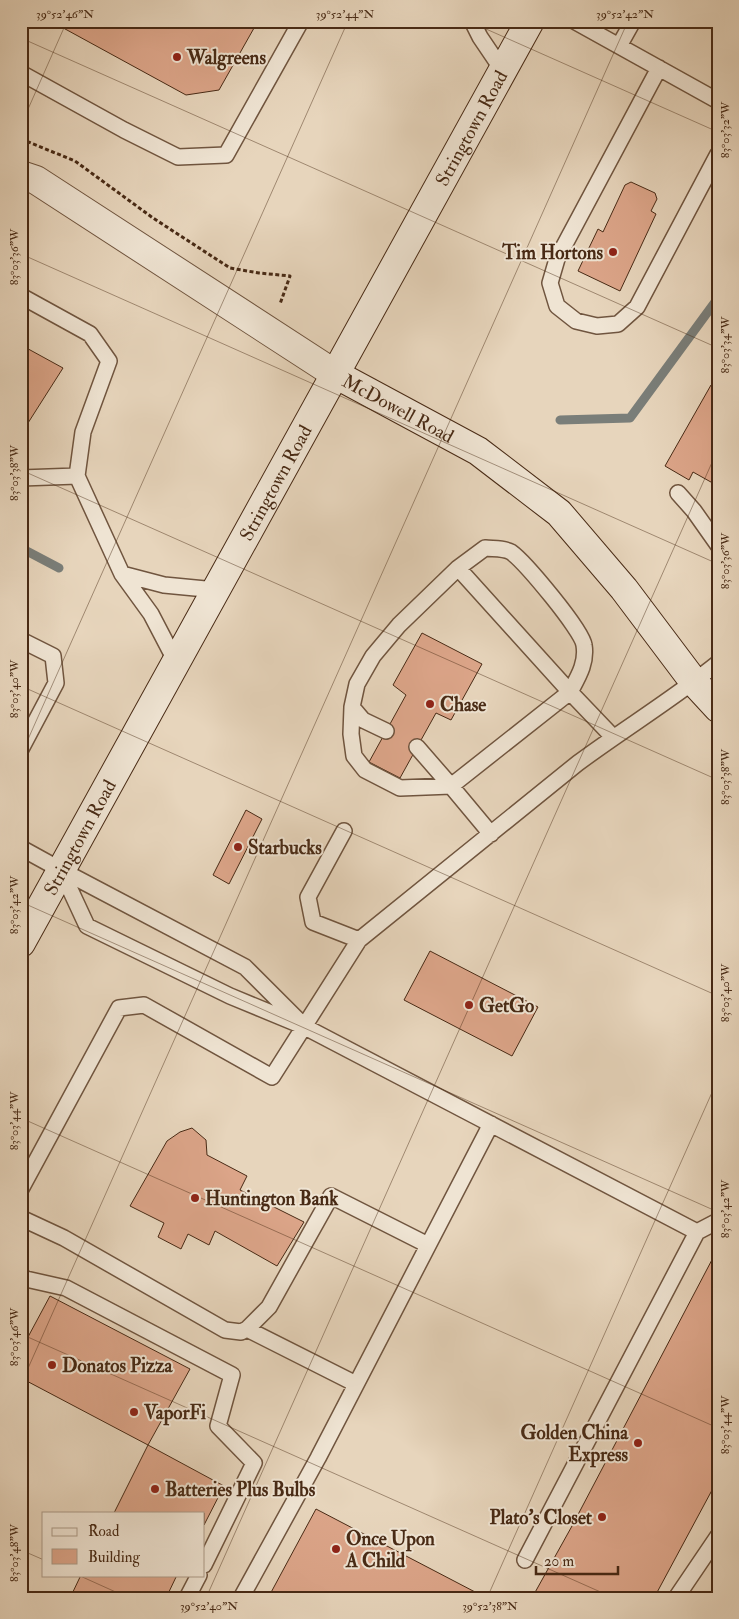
<svg xmlns="http://www.w3.org/2000/svg" width="739" height="1619" viewBox="0 0 739 1619" font-family="'IM FELL Double Pica',serif">
  <rect width="100%" height="100%" fill="#e7d5bc"/>
  <filter id="stains"><feTurbulence type="fractalNoise" baseFrequency=".004" numOctaves="4"/><feColorMatrix values="0 0 0 0 .2 0 0 0 0 .09 0 0 0 0 .02 0 0 0 .5 -.17"/></filter>
  <radialGradient id="worn" r=".72"><stop offset=".6" stop-color="#630" stop-opacity="0"/><stop offset="1" stop-color="#630" stop-opacity=".3"/></radialGradient>
  <g fill="none" stroke-linecap="round" stroke-linejoin="round">
    <path stroke="#7a7e79" stroke-width="9" d="M 560,420 L 630,418 L 718,298
      M 21,548 L 59,568"/>
  </g>
  <path fill="#dca589" stroke="#482a15" d="M 57,21 L 258,21 L 219,90 L 186,95 L 56,24 Z
    M 631,182 L 655,193 L 657,199 L 651,211 L 656,214 L 620,291 L 578,271 L 598,229 L 603,232 L 625,185 Z
    M 21,345 L 63,368 L 21,434 Z
    M 711,385 L 718,389 L 718,486 L 693,472 L 689,480 L 665,466 Z
    M 422,633 L 482,664 L 451,720 L 436,713 L 400,778 L 369,762 L 406,695 L 393,685 Z
    M 246,810 L 262,819 L 229,884 L 213,875 Z
    M 430,951 L 538,1007 L 512,1056 L 404,1000 Z
    M 192,1128 L 206,1140 L 207,1155 L 247,1176 L 240,1190 L 304,1222 L 277,1266 L 215,1231 L 209,1245 L 188,1234 L 181,1249 L 158,1237 L 164,1223 L 130,1206 L 167,1141 L 180,1132 Z
    M 718,1253 L 718,1479 L 654,1598 L 641,1598 L 635,1594 L 633,1598 L 527,1598 L 533,1596 L 572,1526 L 715,1254 Z
    M 50,1296 L 190,1369 L 148,1445 L 21,1378 L 21,1350 Z
    M 148,1445 L 224,1486 L 204,1525 L 204,1513 L 114,1513 Z
    M 316,1509 L 477,1593 L 474,1598 L 268,1598 Z
    M 81,1575 L 177,1575 L 166,1598 L 70,1598 Z"/>
  <g fill="none" stroke-linecap="round" stroke-linejoin="round">
    <defs>
      <path id="lane" d="M 472,21 L 480,37 L 503,71
        M 574,21 L 718,101
        M 716,21 L 718,22
        M 619,46 L 633,21
        M 659,68 L 557,259 L 550,283 L 557,306 L 576,321 L 597,326 L 618,324 L 637,307 L 718,154
        M 21,73 L 124,130 L 178,157 L 226,155 L 301,21
        M 21,296 L 90,334 L 109,361 L 83,432 L 77,476 L 122,574 L 151,614 L 176,662
        M 21,478 L 77,476
        M 678,493 L 694,511 L 718,545
        M 122,574 L 164,585 L 216,590
        M 21,640 L 53,656 L 56,683 L 21,749
        M 352,707 L 351,734 L 354,756 L 365,770 L 400,788 L 451,786 L 570,692 L 458,568
        M 386,731 L 363,720 L 352,707 L 357,684 L 373,656 L 399,625 L 458,568 L 485,548 C 493,549 504,548 511,552 C 525,562 582,630 584,645 C 587,663 578,677 570,692 L 613,737
        M 417,747 L 451,786 L 491,834
        M 344,831 L 308,897 L 313,922 L 359,940
        M 21,848 L 61,870 L 245,967 L 305,1027 L 230,996 L 87,926 L 61,870
        M 305,1027 L 697,1232 L 718,1221
        M 21,1189 L 119,1008 L 144,1005 L 272,1077 L 359,940 L 578,763 C 624,729 673,699 718,663
        M 21,1218 L 64,1238 L 225,1330 L 241,1332 L 247,1329 L 269,1307 L 331,1196 L 428,1245
        M 21,1276 L 26,1279 L 66,1288 L 232,1375 L 218,1426 L 254,1463 L 204,1565
        M 247,1329 L 356,1384
        M 525,1560 L 697,1232
        M 187,1598 L 199,1575
        M 241,1598 L 318,1458 L 491,1124
        M 676,1598 L 718,1536"/>
      <path id="street" d="M 21,175 L 36,180 L 335,374"/>
      <g id="secondary">
        <path id="s1" d="M 335,374 L 478,451 L 559,513 L 624,589 L 694,682 L 718,708"/>
        <path id="s2" d="M 21,943 L 530,21"/>
      </g>
    </defs>
    <use href="#lane" stroke="#70553f" stroke-width="18"/>
    <use href="#street" stroke="#70553f" stroke-width="30"/>
    <use href="#secondary" stroke="#482a15" stroke-width="30"/>
    <path stroke="#482a15" stroke-width="3" stroke-dasharray="4 2.5" stroke-linecap="butt" d="M 21,139 L 75,161 L 153,218 L 230,268 L 259,273 L 290,276 L 280,304"/>
    <use href="#lane" stroke="#efe4d3" stroke-width="15"/>
    <use href="#street" stroke="#efe4d3" stroke-width="28"/>
    <use href="#secondary" stroke="#efe4d3" stroke-width="28"/>
  </g>
  <path fill="none" stroke="#482a15" stroke-width="1" stroke-opacity="0.45" d="M 468,21 L 718,132M 21,38 L 718,348M 21,125 L 67,21M 21,254 L 718,564M 21,470 L 718,780M 21,686 L 718,996M 21,755 L 348,21M 21,902 L 718,1212M 21,1118 L 718,1428M 21,1334 L 614,1598M 21,1384 L 628,21M 21,1550 L 44,1560M 78,1575 L 129,1598M 206,1598 L 718,449M 487,1598 L 718,1079"/>
  <g fill="#8f2418" stroke="#efe4d3" stroke-width="2">
    <circle cx="177" cy="57" r="5"/>
    <circle cx="613" cy="252" r="5"/>
    <circle cx="430" cy="704" r="5"/>
    <circle cx="238" cy="847" r="5"/>
    <circle cx="469" cy="1005" r="5"/>
    <circle cx="195" cy="1198" r="5"/>
    <circle cx="52" cy="1365" r="5"/>
    <circle cx="134" cy="1412" r="5"/>
    <circle cx="638" cy="1443" r="5"/>
    <circle cx="155" cy="1489" r="5"/>
    <circle cx="602" cy="1517" r="5"/>
    <circle cx="336" cy="1549" r="5"/>
  </g>
  <g text-anchor="middle" stroke-width="4" stroke-linejoin="round" paint-order="stroke">
    <g font-size="19" font-weight="bold" fill="#482a15" stroke="#efe4d3" text-anchor="start">
      <text x="187" y="64">Walgreens</text>
      <text x="603" y="259" text-anchor="end">Tim Hortons</text>
      <text x="440" y="711">Chase</text>
      <text x="248" y="854">Starbucks</text>
      <text x="479" y="1012">GetGo</text>
      <text x="205" y="1205">Huntington Bank</text>
      <text x="62" y="1372">Donatos Pizza</text>
      <text x="144" y="1419">VaporFi</text>
      <text x="628" y="1439" text-anchor="end">Golden China<tspan x="628" dy="22">Express</tspan></text>
      <text x="165" y="1496">Batteries Plus Bulbs</text>
      <text x="592" y="1524" text-anchor="end">Plato's Closet</text>
      <text x="346" y="1545">Once Upon<tspan x="346" dy="22">A Child</tspan></text>
    </g>
    <g font-size="19" fill="#482a15" stroke="#efe4d3">
      <text dy="7" stroke="none"><textPath href="#s2" startOffset="931">Stringtown Road</textPath></text>
      <text dy="7" stroke="none"><textPath href="#s1" startOffset="72">McDowell Road</textPath></text>
      <text dy="7" stroke="none"><textPath href="#s2" startOffset="526">Stringtown Road</textPath></text>
      <text dy="7" stroke="none"><textPath href="#s2" startOffset="121">Stringtown Road</textPath></text>
    </g>
  </g>
  <rect width="739" height="1619" fill="none" stroke="#e7d5bc" stroke-width="55"/>
  <rect x="42" y="1512" width="162" height="65" fill="#efe4d3" stroke="#ac9a87"/>
  <rect x="52" y="1528" width="25" height="8" fill="#efe4d3" stroke="#ac9a87"/>
  <text x="88" y="1536" font-size="15" fill="#482a15">Road</text>
  <rect x="52" y="1549" width="25" height="15" fill="#dca589" stroke="#ac9a87"/>
  <text x="88" y="1562" font-size="15" fill="#482a15">Building</text>
  <path d="M536 1566v8h82v-8" fill="none" stroke="#482a15" stroke-width="2.5"/>
  <text x="544" y="1566" font-size="15" fill="#482a15" stroke="#efe4d3" stroke-width="4" paint-order="stroke">20 m</text>
  <rect x="28" y="28" width="684" height="1564" fill="none" stroke="#482a15" stroke-width="2"/>
  <g font-size="12" text-anchor="middle" fill="#482a15">
    <text x="65" y="18">39°52'46"N</text>
    <text x="345" y="18">39°52'44"N</text>
    <text x="625" y="18">39°52'42"N</text>
    <text transform="translate(725 130) rotate(-90)" y="4">83°03'32"W</text>
    <text transform="translate(14 257) rotate(-90)" y="4">83°03'36"W</text>
    <text transform="translate(725 345) rotate(-90)" y="4">83°03'34"W</text>
    <text transform="translate(14 473) rotate(-90)" y="4">83°03'38"W</text>
    <text transform="translate(725 561) rotate(-90)" y="4">83°03'36"W</text>
    <text transform="translate(14 689) rotate(-90)" y="4">83°03'40"W</text>
    <text transform="translate(725 777) rotate(-90)" y="4">83°03'38"W</text>
    <text transform="translate(14 905) rotate(-90)" y="4">83°03'42"W</text>
    <text transform="translate(725 993) rotate(-90)" y="4">83°03'40"W</text>
    <text transform="translate(14 1121) rotate(-90)" y="4">83°03'44"W</text>
    <text transform="translate(725 1209) rotate(-90)" y="4">83°03'42"W</text>
    <text transform="translate(14 1337) rotate(-90)" y="4">83°03'46"W</text>
    <text transform="translate(725 1425) rotate(-90)" y="4">83°03'44"W</text>
    <text transform="translate(14 1553) rotate(-90)" y="4">83°03'48"W</text>
    <text x="209" y="1610">39°52'40"N</text>
    <text x="490" y="1610">39°52'38"N</text>
  </g>
  <rect width="100%" height="100%" filter="url(#stains)"/>
  <rect width="100%" height="100%" fill="url(#worn)"/>
</svg>
